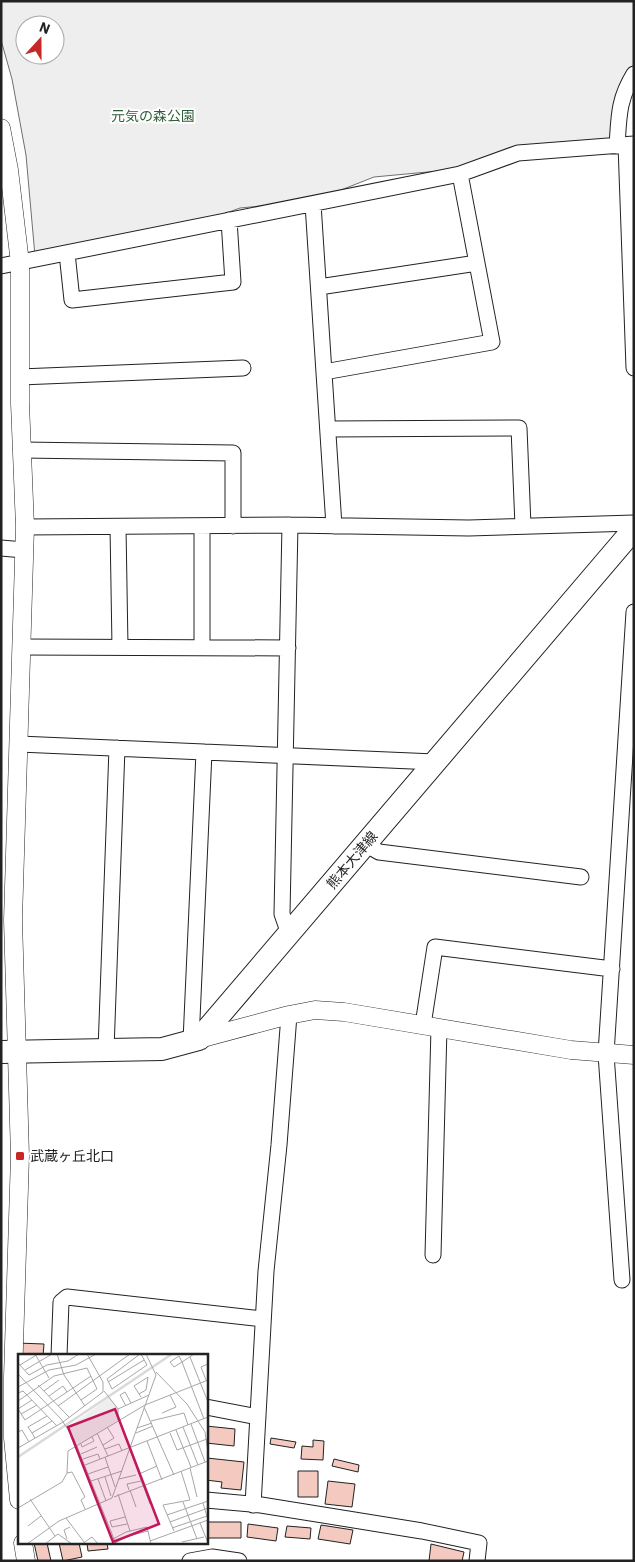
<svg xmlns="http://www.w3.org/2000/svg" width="635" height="1562" viewBox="0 0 635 1562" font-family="'IBM Plex Sans','Noto Sans JP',sans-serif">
  <rect width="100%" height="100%" fill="#fff"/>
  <path fill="#eee" stroke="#6f6f6f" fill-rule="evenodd" d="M 1,1 L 634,1 L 634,68 L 615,142 L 449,170 L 374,177 L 313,201 L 240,208 L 199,223 L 35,256 L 26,155 L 12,79 L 1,40 ZM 25,25 L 55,25 L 55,55 L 25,55 Z"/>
  <path fill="#f3c9c0" stroke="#222" d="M 17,1343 L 44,1344 L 43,1356 L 19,1356 Z
    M 206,1426 L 235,1429 L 234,1446 L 206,1443 Z
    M 271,1438 L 296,1442 L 294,1448 L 270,1444 Z
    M 313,1440 L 324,1441 L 323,1460 L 301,1459 L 302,1446 L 313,1447 Z
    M 207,1458 L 244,1462 L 241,1490 L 221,1488 L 222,1482 L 206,1480 Z
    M 334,1459 L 359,1465 L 358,1472 L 332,1466 Z
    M 298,1471 L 318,1471 L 318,1497 L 298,1497 Z
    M 328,1481 L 355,1484 L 352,1507 L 325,1504 Z
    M 206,1522 L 241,1522 L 241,1538 L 206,1538 Z
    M 248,1524 L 278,1528 L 276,1541 L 247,1537 Z
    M 321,1525 L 353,1530 L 350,1544 L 318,1539 Z
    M 287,1526 L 311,1528 L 310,1539 L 285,1537 Z
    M 34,1543 L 47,1543 L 51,1561 L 38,1561 Z
    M 59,1543 L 79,1543 L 82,1557 L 63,1561 Z
    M 87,1543 L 107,1543 L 108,1549 L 88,1551 Z
    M 431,1544 L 464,1552 L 462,1561 L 429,1561 Z"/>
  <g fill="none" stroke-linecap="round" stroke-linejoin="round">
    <defs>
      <path id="minor" d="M 626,145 L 634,368
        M 617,146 C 619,117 618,100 634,74
        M 313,204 L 334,526
        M 67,253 L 72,300 L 233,282 L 229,220
        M 1,266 L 460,174 L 518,153 L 634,144
        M 319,287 L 477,263
        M 324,372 L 492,342 L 460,174
        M 20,377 L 243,368
        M 328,429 L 519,428 L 523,526
        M 22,450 L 233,453 L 233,526
        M 202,526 L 202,648
        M 25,527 L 290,525 L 469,528 L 634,523
        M 118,527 L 120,647
        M 1,548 L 24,550
        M 21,647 L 288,648
        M 19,744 L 435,762
        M 365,844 L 379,852 L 581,877
        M 289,934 L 282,914 L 290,525
        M 423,1025 L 435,947 L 612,969
        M 191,1041 L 204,752
        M 106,1050 L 117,748
        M 433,1255 L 439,1028
        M 622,1280 L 606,1054 L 634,612
        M 59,1356 L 61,1302 L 67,1297 L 263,1319
        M 206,1407 L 258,1417
        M 206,1500 L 261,1505 L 422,1531 L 479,1543 L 477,1561
        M 253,1505 L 266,1271 L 279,1145 L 289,1015
        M 190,1561 L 212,1557 L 239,1561"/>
      <path id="tertiary" d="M 1,128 L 9,170 L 20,263 L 20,403 L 25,527 L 13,920 L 20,1156 L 13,1377 L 13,1438 L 19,1500
        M 199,1039 L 289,1015 L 315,1010 L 344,1012 L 571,1050 L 634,1055
        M 23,1543 L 26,1561"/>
      <path id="primary" d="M 1,1052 L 162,1049 L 199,1039 L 634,529"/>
    </defs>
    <use href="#minor" stroke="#222" stroke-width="17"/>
    <use href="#tertiary" stroke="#222" stroke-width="19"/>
    <use href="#primary" stroke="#222" stroke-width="24"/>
    <use href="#minor" stroke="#fff" stroke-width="15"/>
    <use href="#tertiary" stroke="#fff" stroke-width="18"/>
    <use href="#primary" stroke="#fff" stroke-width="22"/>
  </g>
  <rect fill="#c62828" stroke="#fff" stroke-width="2" x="15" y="1151" width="10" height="10" rx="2.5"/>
  <g text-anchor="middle" stroke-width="4" stroke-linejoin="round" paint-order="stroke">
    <g font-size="14" fill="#2f5e38" stroke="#fff">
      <text x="153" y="121">元気の森公園</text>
    </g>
    <g font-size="14" fill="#222" stroke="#fff">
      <text transform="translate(352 860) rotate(-50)" y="5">熊本大津線</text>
    </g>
    <g font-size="14" fill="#222" stroke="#fff" text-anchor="start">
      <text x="30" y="1161">武蔵ヶ丘北口</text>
    </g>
  </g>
  <g transform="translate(18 1354)">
    <rect width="190" height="190" fill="#fff"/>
    <path d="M 92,43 L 100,55 L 100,66 L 60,91 L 50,73 Z" fill="#eee"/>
    <path fill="none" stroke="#d9d9d9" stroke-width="2.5" d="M 0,103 L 154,0"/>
    <path fill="none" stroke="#a7a7a7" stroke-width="1" d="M 17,0 L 31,24M 39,0 L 46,21 L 67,52M 122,0 L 89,25 L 94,35 L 129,11 L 123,0M 176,0 L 164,8 L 186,65M 161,2 L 164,8 L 156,13 L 152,8 ZM 172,3 L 190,48M 0,9 L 11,21 L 29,11 L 50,7 L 61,0M 2,11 L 20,0M 7,16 L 34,0M 138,18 L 169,50 L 187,78 L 190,98M 0,20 L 43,65 L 56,85 L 98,190M 188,26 L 183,13 L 190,10M 90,28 L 126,6M 20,31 L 51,63M 0,33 L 31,16 L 58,11 L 78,0M 26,37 L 41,26M 86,37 L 100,55M 0,39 L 5,37 L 39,72M 121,40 L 128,36 L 130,23 L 116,32 L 123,43M 31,42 L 45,32 L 49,38M 0,47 L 36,22 L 69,14 L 79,35 L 63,46M 40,52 L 112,0M 108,52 L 102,41 L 107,38 L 113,49M 126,53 L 156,121M 0,55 L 7,66 L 73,22M 0,55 L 14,46M 144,59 L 158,53 L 152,41M 3,60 L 19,51M 100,66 L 100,55 L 131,41M 101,66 L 132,150M 133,67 L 166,59 L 170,71M 173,70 L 187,108M 165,73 L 180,111M 119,74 L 134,69M 158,76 L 173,113M 0,78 L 4,76 L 11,88M 14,79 L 10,73 L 29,62M 79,79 L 90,102M 118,79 L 135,72M 152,79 L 159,96 L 189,85M 17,84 L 14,79 L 34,67M 129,87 L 144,126M 63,90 L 64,93 L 76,87 L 74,83M 85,91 L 96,84 L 89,73M 0,94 L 45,68 L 85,38 L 85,28 L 69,0M 87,95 L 101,90 L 104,97M 63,100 L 79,93M 87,103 L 97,133M 65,105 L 80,100 L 82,105M 67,111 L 190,63M 172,114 L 179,143M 49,119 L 54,118 L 67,143 L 63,146 L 67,155M 70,120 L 90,113M 121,120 L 139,112M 87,123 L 93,142M 80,125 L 88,147M 101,125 L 118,121M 73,127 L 104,117M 111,136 L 109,130 L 123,127M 112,136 L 118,153M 100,140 L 112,177M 96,143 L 190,107M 12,145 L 37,182M 165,148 L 179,185M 0,154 L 44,128 L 49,119 L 50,97 L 127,51 L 190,26M 0,160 L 0,180M 149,161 L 190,147M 48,164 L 66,188M 152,168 L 190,154M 182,169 L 190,189M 10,172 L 23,162M 94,173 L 92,167 L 107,163M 94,173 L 109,170M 154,174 L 189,162M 156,177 L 145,151 L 172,146 L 163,117M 49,185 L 46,176 L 52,173M 95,185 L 108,178 L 129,173 L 133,190M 132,187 L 190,166 L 185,149M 164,188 L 186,183M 97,189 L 110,182 L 130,177M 9,190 L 41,167 L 94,144 L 138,21 L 128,0M 27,190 L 40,180 L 54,190M 64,190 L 74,183 L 80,190"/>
    <path fill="#c2185b" fill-opacity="0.15" stroke="#c2185b" stroke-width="2.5" d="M 97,55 L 141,170 L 95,188 L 50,73 Z"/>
    <rect width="190" height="190" fill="none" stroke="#222" stroke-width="2.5"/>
  </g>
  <rect width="635" height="1562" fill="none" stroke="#222222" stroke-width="5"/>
  <g transform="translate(40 40) rotate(21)"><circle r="24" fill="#ffffff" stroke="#a7a7a7"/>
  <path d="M0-4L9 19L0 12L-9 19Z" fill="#c62828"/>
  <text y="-8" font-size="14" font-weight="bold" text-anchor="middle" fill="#222222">N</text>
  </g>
</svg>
